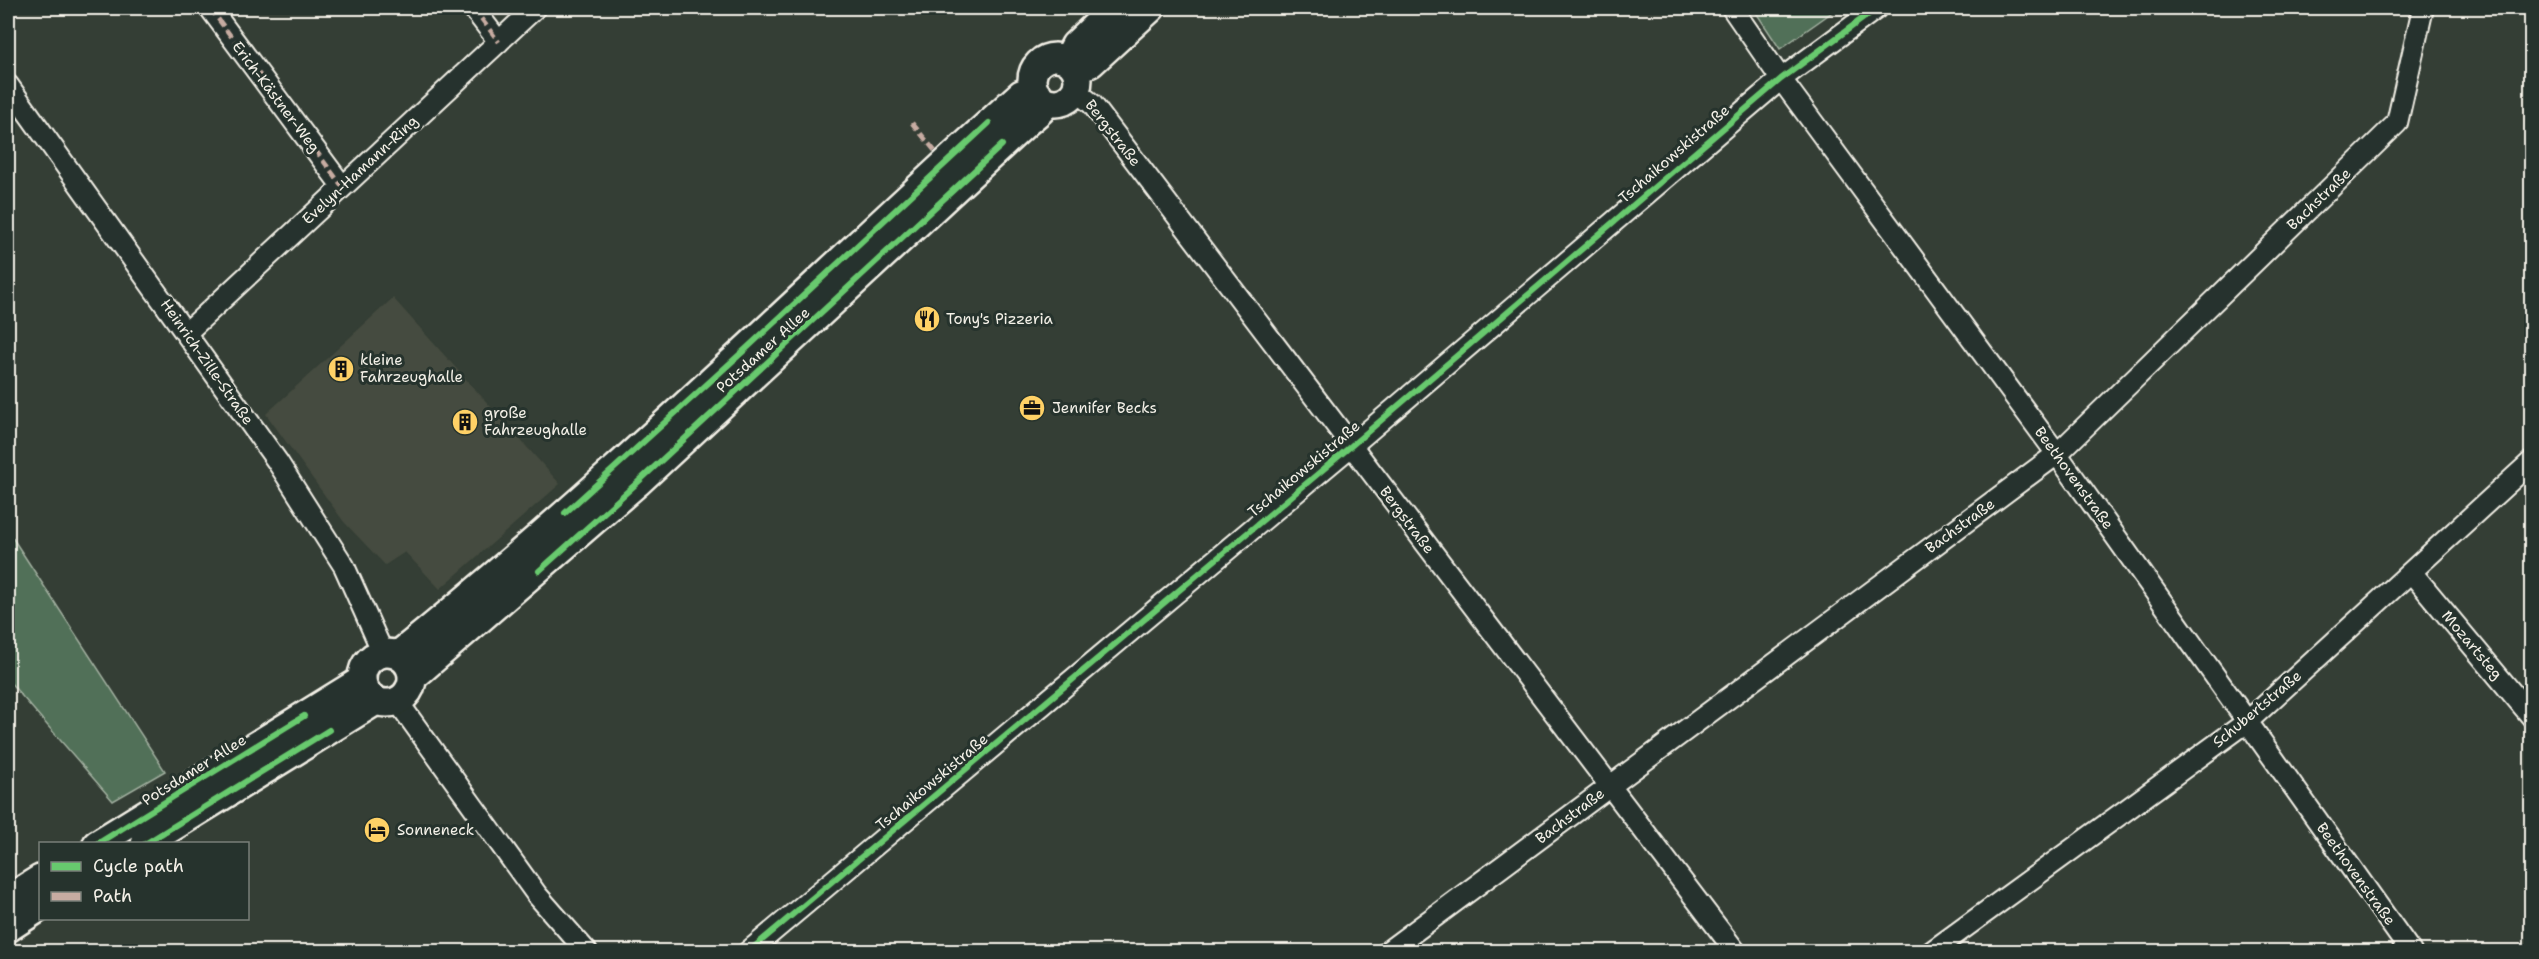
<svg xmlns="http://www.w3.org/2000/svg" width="2539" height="959" viewBox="0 0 2539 959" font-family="'Shantell Sans',sans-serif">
  <rect width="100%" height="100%" fill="#343e35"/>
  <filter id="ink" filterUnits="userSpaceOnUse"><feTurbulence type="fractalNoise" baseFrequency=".0167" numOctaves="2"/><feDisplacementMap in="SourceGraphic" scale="12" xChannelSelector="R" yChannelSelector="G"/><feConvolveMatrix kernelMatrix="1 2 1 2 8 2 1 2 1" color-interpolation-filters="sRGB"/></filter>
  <g filter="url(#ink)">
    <path fill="#454b3f" d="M 393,298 L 560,484 L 440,589 L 405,552 L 385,565 L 344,522 L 266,414 Z"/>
    <path fill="#517058" stroke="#a2b0a0" stroke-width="1.5" d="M 1753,8 L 1838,8 L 1780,49 Z
      M 8,531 L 165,771 L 113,801 L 8,680 Z"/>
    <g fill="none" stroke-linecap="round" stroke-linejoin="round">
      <defs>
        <path id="street" d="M 210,8 L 342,186
          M 473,8 L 499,42
          M 1732,8 L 1781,79 L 2057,454 L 2411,952
          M 8,85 L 277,461 L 344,566 L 383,653
          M 1076,91 L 1092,104 L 1736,952
          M 186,333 L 535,8
          M 2412,573 L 2532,717
          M 398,702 L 537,895 L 587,952
          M 748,952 L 1351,446 L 1781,79 L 1877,8
          M 1387,952 L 2057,454 L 2397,123 L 2423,8
          M 1931,952 L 2247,722 L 2532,461"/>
        <path id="secondary" d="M1032 80a23 23 0 1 1 46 0a23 23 0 1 1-46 0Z
          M 1067,60 L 1075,45 L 1114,8
          M 1076,70 L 1091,63 L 1151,8
          M362 678a25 25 0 1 1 50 0a25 25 0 1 1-50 0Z
          M 398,655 C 616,480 814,281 1021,94 L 1033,89
          M 413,677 L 637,483 L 1027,122 L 1041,110 L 1045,102
          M 97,844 L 362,680
          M 145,844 L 376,701
          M 8,899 L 40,879
          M 8,928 L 40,907"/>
      </defs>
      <use href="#street" stroke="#f4f1e8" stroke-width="24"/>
      <use href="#secondary" stroke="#f4f1e8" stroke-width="32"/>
      <use href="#street" stroke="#26332d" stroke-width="20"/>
      <use href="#secondary" stroke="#26332d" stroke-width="27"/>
      <path stroke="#c7aca2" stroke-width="4.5" stroke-dasharray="9 4.5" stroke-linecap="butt" d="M 210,8 L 342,186
        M 473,8 L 499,42
        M 912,123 L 935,151"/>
      <defs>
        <path id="cycleway" d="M 565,513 L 748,347 L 989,123
          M 539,571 L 637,483 L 1002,145
          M 97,844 L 304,716
          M 145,844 L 329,730
          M 748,952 L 1351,446 L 1781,79 L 1877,8"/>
      </defs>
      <use href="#cycleway" stroke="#26332d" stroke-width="10"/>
      <use href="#cycleway" stroke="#67ca6e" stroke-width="6"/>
    </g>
  </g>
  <defs>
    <symbol id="restaurant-disc" viewBox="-11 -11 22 22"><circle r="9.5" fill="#ffd166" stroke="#26332d"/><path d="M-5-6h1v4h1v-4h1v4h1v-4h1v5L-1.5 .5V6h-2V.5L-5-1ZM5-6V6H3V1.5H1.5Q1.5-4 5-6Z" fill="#111"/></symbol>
    <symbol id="building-disc" viewBox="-11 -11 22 22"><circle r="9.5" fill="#ffd166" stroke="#26332d"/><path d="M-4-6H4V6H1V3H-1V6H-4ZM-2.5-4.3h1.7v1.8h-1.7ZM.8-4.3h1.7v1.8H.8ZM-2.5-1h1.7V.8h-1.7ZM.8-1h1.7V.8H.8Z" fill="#111"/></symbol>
    <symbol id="office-disc" viewBox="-11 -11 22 22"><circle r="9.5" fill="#ffd166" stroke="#26332d"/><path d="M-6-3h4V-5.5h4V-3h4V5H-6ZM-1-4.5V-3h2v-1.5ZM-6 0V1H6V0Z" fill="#111"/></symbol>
    <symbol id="hotel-disc" viewBox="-11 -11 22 22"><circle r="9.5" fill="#ffd166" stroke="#26332d"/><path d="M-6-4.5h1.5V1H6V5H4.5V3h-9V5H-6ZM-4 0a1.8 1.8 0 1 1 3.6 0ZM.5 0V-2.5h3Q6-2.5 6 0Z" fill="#111"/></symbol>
  </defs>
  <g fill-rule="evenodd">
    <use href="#restaurant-disc" x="912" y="304" width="30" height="30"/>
    <use href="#building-disc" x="326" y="354" width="30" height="30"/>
    <use href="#office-disc" x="1017" y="393" width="30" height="30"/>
    <use href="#building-disc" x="450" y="407" width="30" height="30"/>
    <use href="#hotel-disc" x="362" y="815" width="30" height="30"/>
  </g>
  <g text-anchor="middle" stroke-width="6" stroke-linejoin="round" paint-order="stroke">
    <g font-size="15" fill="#f4f1e8" stroke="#26332d">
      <text transform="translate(276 97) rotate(53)" y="5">Erich-Kästner-Weg</text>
      <text transform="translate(1113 133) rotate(52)" y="5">Bergstraße</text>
      <text transform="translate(1674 154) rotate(-41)" y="5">Tschaikowskistraße</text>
      <text transform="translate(360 170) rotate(-43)" y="5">Evelyn-Hamann-Ring</text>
      <text transform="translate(2319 199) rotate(-44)" y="5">Bachstraße</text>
      <text transform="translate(763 350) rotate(-42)" y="5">Potsdamer Allee</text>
      <text transform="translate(207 362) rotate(55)" y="5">Heinrich-Zille-Straße</text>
      <text transform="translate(1304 469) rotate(-40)" y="5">Tschaikowskistraße</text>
      <text transform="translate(2074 478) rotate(54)" y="5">Beethovenstraße</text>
      <text transform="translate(1407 520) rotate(53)" y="5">Bergstraße</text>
      <text transform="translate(1960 526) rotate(-36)" y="5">Bachstraße</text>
      <text transform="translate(2472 645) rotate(50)" y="5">Mozartsteg</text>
      <text transform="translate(2257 709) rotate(-40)" y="5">Schubertstraße</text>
      <text transform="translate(194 770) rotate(-32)" y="5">Potsdamer Allee</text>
      <text transform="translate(932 782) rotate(-40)" y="5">Tschaikowskistraße</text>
      <text transform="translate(1570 816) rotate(-37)" y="5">Bachstraße</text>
      <text transform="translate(2356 874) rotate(54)" y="5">Beethovenstraße</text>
    </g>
    <g font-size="15" fill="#f4f1e8" stroke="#26332d" text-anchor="start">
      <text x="946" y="324">Tony's Pizzeria</text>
      <text x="360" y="365">kleine<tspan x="360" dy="17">Fahrzeughalle</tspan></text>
      <text x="1052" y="413">Jennifer Becks</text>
      <text x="484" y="418">große<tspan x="484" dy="17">Fahrzeughalle</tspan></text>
      <text x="397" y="835">Sonneneck</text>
    </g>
  </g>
  <rect width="2539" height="959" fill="none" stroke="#26332d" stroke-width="30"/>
  <rect x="15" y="15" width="2509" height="929" fill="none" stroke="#f4f1e8" stroke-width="2" filter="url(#ink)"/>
  <rect x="39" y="842" width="210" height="78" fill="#26332d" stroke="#787f78" stroke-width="1.5"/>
  <rect x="51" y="862" width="30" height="9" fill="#67ca6e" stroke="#787f78" stroke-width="1.5"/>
  <text x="93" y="872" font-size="18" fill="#f4f1e8">Cycle path</text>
  <rect x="51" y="892" width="30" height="9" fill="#c7aca2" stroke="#787f78" stroke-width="1.5"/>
  <text x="93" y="902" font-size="18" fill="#f4f1e8">Path</text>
</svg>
